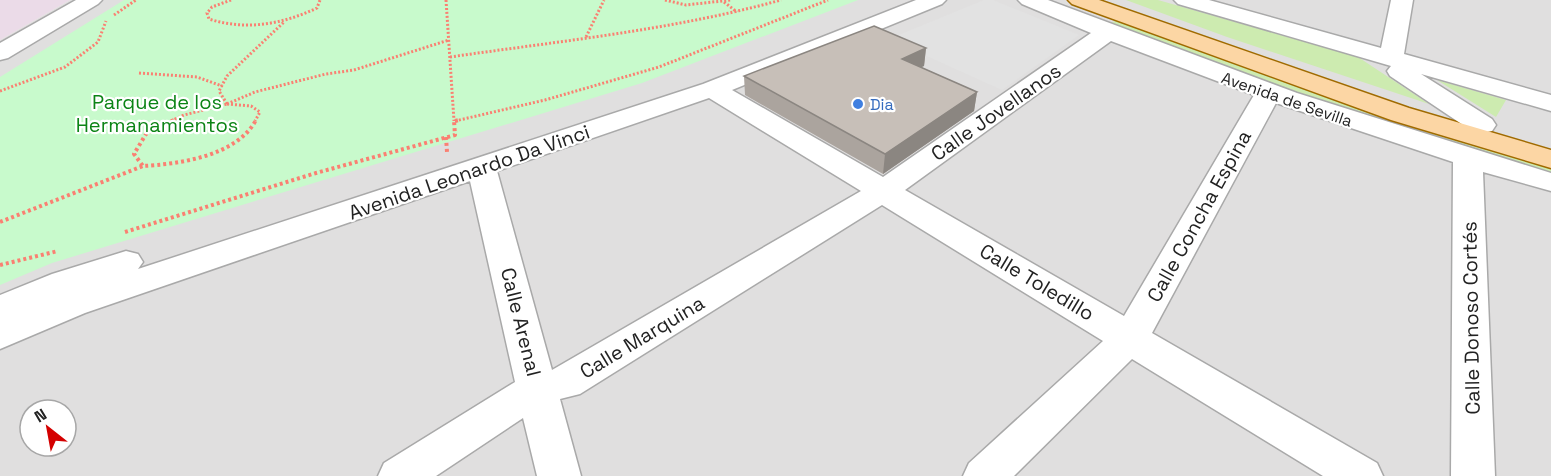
<svg xmlns="http://www.w3.org/2000/svg" width="1551" height="476" viewBox="0 0 1551 476" font-family="'Space Grotesk',sans-serif">
  <rect width="100%" height="100%" fill="#f2efe9"/>
  <path fill="#e0dfdf" fill-rule="evenodd" d="M 70,0 L 1551,0 L 1551,476 L 0,476 L 0,40 ZM 30,410 L 66,410 L 66,446 L 30,446 Z"/>
  <path fill="#ebdbe8" d="M 0,0 L 70,0 L 0,40 Z"/>
  <path fill="#cdebb0" d="M 1126,0 L 1158,0 L 1358,57 L 1429,104 L 1227,37 Z
    M 1121,18 L 1551,166 L 1551,173 L 1324,107 L 1109,24 Z
    M 1437,80 L 1506,100 L 1496,117 Z"/>
  <path fill="#c8facc" d="M 124,0 L 858,0 L 642,83 L 52,263 L 0,285 L 0,77 Z"/>
  <path fill="#e2e2e2" d="M 984,0 L 993,0 L 1079,35 L 1002,90 L 889,39 Z"/>
  <g fill="none" stroke-linecap="round" stroke-linejoin="round">
    <defs>
      <path id="minor" d="M 76,0 L 102,0 L 98,4 L 8,58 L 0,60 L 0,43 Z
        M 916,0 L 946,0 L 942,4 L 732,90 L 883,177 L 1091,33 L 1022,4 L 1018,0 L 1048,0 L 1297,93 L 1551,173 L 1551,191 L 1483,172 L 1495,476 L 1451,476 L 1453,162 L 1276,103 L 1152,333 L 1377,463 L 1383,476 L 1323,476 L 1132,359 L 1014,476 L 963,476 L 969,463 L 1103,341 L 882,205 L 580,394 L 560,399 L 581,476 L 537,476 L 523,418 L 436,476 L 378,476 L 384,463 L 515,382 L 470,181 L 85,313 L 0,349 L 0,295 L 52,274 L 126,251 L 138,254 L 143,262 L 138,269 L 703,84 ZM 1111,41 L 1254,95 L 1124,316 L 905,190 ZM 709,98 L 861,191 L 552,370 L 497,171 Z
        M 1174,0 L 1209,0 L 1381,48 L 1391,0 L 1413,0 L 1404,54 L 1551,95 L 1551,111 L 1421,74 L 1492,119 L 1496,125 L 1492,131 L 1482,133 L 1472,131 L 1390,76 L 1387,71 L 1391,66 L 1178,4 Z"/>
      <path id="major" d="M 1068,0 L 1099,0 L 1409,108 L 1551,150 L 1551,168 L 1391,120 L 1072,4 Z"/>
    </defs>
    <use href="#minor" stroke="#a9a9a9" stroke-width="3"/>
    <use href="#major" stroke="#a06b00" stroke-width="3"/>
    <path stroke="#fa8072" stroke-width="3" stroke-dasharray="2 2" stroke-linecap="butt" d="M 231,0 L 212,7 L 207,13 L 209,19 C 246,31 283,24 317,8 L 320,0
      M 446,0 L 454,121
      M 665,0 L 686,5 L 731,0
      M 724,2 L 737,12
      M 114,15 L 136,0
      M 586,37 L 604,0
      M 450,57 C 560,41 673,30 781,0
      M 139,73 L 197,77 L 222,86
      M 0,91 L 65,67 L 98,42 L 106,21
      M 227,104 L 251,106 L 260,112 L 255,121
      M 227,104 L 255,92 L 326,74 L 354,70 L 449,40
      M 227,104 L 219,91 L 227,76 L 284,22
      M 171,121 L 184,115 L 227,104
      M 455,121 L 545,100 L 659,67 L 828,0"/>
    <path stroke="#fa8072" stroke-width="4" stroke-dasharray="3 3" stroke-linecap="butt" d="M 174,120 L 146,134 L 134,154 L 143,166 C 179,164 237,156 256,120
      M 455,121 L 459,120
      M 446,137 L 447,152
      M 0,222 L 143,166
      M 125,232 L 316,173 L 455,135 L 454,120
      M 0,265 L 58,251"/>
    <use href="#minor" fill="#fff" fill-rule="evenodd"/>
    <use href="#major" fill="#fcd6a4" fill-rule="evenodd"/>
  </g>
  <path fill="#aba49e" d="M 926,48 L 924,66 L 921,67 L 977,92 L 974,111 L 883,174 L 745,95 L 744,76 Z"/>
  <path fill="#8b8681" d="M 926,48 L 924,66 L 900,77 L 902,59 Z
    M 977,92 L 974,111 L 883,174 L 885,154 Z"/>
  <path fill="#c7bfb8" stroke="#8b8681" stroke-width="1.5" d="M 874,26 L 926,48 L 902,59 L 977,92 L 885,154 L 744,76 Z"/>
  <circle fill="#3f7fe0" stroke="#fff" stroke-width="2" cx="858" cy="104" r="6"/>
  <g text-anchor="middle" stroke-width="4.5" stroke-linejoin="round" paint-order="stroke">
    <g font-size="16" fill="#222" stroke="#fff">
      <text transform="translate(1287 99) rotate(19)" y="6">Avenida de Sevilla</text>
    </g>
    <g font-size="16" fill="#366cbe" stroke="#fff" text-anchor="start">
      <text x="870" y="110">Dia</text>
    </g>
    <g font-size="20" fill="#0c8416" stroke="#fff">
      <text x="157" y="109">Parque de los<tspan x="157" dy="23">Hermanamientos</tspan></text>
    </g>
    <g font-size="20" fill="#222" stroke="#fff">
      <text transform="translate(996 112) rotate(-35)" y="7">Calle Jovellanos</text>
      <text transform="translate(469 172) rotate(-19)" y="7">Avenida Leonardo Da Vinci</text>
      <text transform="translate(1199 216) rotate(-61)" y="7">Calle Concha Espina</text>
      <text transform="translate(1037 282) rotate(31)" y="7">Calle Toledillo</text>
      <text transform="translate(1471 318) rotate(-91)" y="7">Calle Donoso Cortés</text>
      <text transform="translate(521 322) rotate(76)" y="7">Calle Arenal</text>
      <text transform="translate(642 337) rotate(-31)" y="7">Calle Marquina</text>
    </g>
  </g>
  <g transform="translate(48 428) rotate(329)"><circle r="28" fill="#ffffff" stroke="#a7a7a7" stroke-width="1.5"/>
  <path d="M0-4.5L10 22L0 15L-10 22Z" fill="#d40000"/>
  <text y="-9" font-size="16" font-weight="bold" text-anchor="middle" fill="#222222">N</text>
  </g>
</svg>
